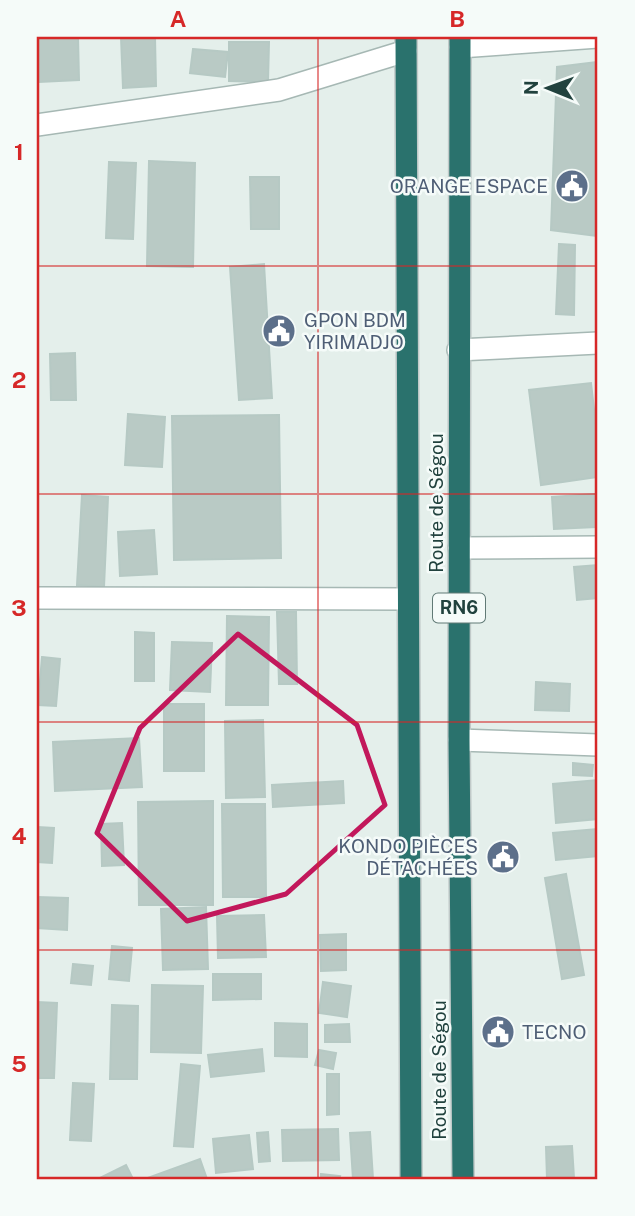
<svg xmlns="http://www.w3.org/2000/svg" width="635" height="1216" viewBox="0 0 635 1216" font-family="'Public Sans',sans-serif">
  <rect width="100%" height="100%" fill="#e4efeb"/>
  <path fill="#b9cac5" stroke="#b6c9c4" stroke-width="2" d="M 38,37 L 78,37 L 79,80 L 39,82 Z
    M 121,37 L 155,37 L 156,86 L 123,88 Z
    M 229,42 L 269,42 L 268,82 L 229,81 Z
    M 193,49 L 228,52 L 225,77 L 190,73 Z
    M 598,62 L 598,236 L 551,230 L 557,67 Z
    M 149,161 L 195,163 L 193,267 L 147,266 Z
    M 109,162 L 136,163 L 133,239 L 106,238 Z
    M 250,177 L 279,177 L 279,229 L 251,229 Z
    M 559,244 L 575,245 L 574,315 L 556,314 Z
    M 264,264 L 272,398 L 239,400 L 230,267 Z
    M 75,353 L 76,400 L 51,400 L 50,354 Z
    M 591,383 L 598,444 L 598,477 L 541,485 L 529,390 Z
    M 128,414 L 165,417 L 162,467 L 125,465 Z
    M 279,415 L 281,558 L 174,560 L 172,416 Z
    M 594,494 L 596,527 L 554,529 L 552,497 Z
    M 82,495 L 108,497 L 104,587 L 77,585 Z
    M 154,530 L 157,574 L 120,576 L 118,532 Z
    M 598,565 L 598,598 L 577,600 L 574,567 Z
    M 277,612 L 296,612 L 297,684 L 279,684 Z
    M 227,616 L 269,617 L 268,705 L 226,705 Z
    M 135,632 L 154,633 L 154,681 L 135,681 Z
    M 172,642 L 212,643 L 210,692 L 170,690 Z
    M 42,657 L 60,659 L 56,706 L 38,705 Z
    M 536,682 L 570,684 L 569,711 L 535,710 Z
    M 164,704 L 204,704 L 204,771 L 164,771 Z
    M 263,720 L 265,797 L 226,798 L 225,721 Z
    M 139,738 L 142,787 L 55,791 L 53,742 Z
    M 573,763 L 593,765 L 592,776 L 573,775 Z
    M 598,780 L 598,819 L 556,823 L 553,784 Z
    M 343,781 L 344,803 L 273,807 L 272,785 Z
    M 213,801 L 213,905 L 139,905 L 138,802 Z
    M 222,804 L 265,804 L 266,897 L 223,897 Z
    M 122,823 L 124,865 L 102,866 L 101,824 Z
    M 37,827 L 54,828 L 52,863 L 37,862 Z
    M 597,829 L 598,856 L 556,860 L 553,833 Z
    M 566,874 L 584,975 L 562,979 L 545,878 Z
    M 37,897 L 68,898 L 67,930 L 37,928 Z
    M 206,907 L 208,969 L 163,970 L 161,909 Z
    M 264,915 L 266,957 L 218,958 L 217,916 Z
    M 346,934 L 346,970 L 321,971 L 320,935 Z
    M 112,946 L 132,948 L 129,981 L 109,979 Z
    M 73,964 L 93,966 L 91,985 L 71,983 Z
    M 213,974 L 261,974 L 261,999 L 213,1000 Z
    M 323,982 L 351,986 L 347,1017 L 319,1013 Z
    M 152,985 L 203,986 L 201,1053 L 151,1052 Z
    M 37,1002 L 57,1003 L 54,1078 L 37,1078 Z
    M 112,1005 L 138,1006 L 137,1079 L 110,1079 Z
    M 275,1023 L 307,1024 L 307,1057 L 275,1056 Z
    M 349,1024 L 350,1042 L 325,1042 L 325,1025 Z
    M 262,1049 L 264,1071 L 211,1077 L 208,1055 Z
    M 319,1050 L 336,1053 L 333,1069 L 315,1065 Z
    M 181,1064 L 200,1066 L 193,1147 L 174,1146 Z
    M 327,1074 L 339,1074 L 339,1114 L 327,1115 Z
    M 73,1083 L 94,1084 L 91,1141 L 70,1140 Z
    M 338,1129 L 339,1160 L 283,1161 L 282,1130 Z
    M 268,1132 L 270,1161 L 259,1162 L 257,1133 Z
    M 370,1132 L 373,1179 L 353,1179 L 350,1133 Z
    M 249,1135 L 253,1169 L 216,1173 L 213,1139 Z
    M 572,1146 L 574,1178 L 547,1179 L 546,1147 Z
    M 200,1159 L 207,1179 L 145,1179 Z
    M 126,1165 L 133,1179 L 98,1179 Z
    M 321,1174 L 340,1176 L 339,1179 L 321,1179 Z"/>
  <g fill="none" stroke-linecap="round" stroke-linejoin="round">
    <defs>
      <path id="street" d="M 460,47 L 598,37
        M 37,125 L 279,90 L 406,51
        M 458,350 L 598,343
        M 459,548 L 598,547
        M 37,598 L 407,599
        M 459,740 L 598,745"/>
      <path id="highway" d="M 406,37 L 411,1179
        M 460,37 L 459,740 L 463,1179"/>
    </defs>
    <use href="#street" stroke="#a6b8b4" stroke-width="24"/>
    <use href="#highway" stroke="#c1cac9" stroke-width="24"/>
    <use href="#street" stroke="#fff" stroke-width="21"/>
    <use href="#highway" stroke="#2a726d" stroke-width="21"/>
  </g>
  <path fill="none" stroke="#c2185b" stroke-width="5" stroke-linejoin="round" d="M 238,634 L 357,725 L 385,805 L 286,894 L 187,921 L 97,833 L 140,728 Z"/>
  <path fill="none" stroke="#d62828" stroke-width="2" stroke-opacity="0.55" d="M 318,37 L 318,1179M 37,266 L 598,266M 37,494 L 598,494M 37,722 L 598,722M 37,950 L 598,950"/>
  <defs>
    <symbol id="civic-disc" viewBox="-11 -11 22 22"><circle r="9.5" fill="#5c6f8a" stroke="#f5fbf9"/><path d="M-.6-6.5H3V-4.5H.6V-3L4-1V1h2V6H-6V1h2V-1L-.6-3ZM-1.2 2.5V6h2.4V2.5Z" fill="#fff"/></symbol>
  </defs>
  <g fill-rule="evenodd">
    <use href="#civic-disc" x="553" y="167" width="38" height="38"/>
    <use href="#civic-disc" x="260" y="312" width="38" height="38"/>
    <use href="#civic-disc" x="484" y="838" width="38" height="38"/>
    <use href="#civic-disc" x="479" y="1013" width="38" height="38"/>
  </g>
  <g text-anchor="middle" stroke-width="5" stroke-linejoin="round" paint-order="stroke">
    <rect fill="#f5fbf9" stroke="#617a76" stroke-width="2" x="433" y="593.5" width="52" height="29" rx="5"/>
    <g font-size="18" font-weight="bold" fill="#21423e">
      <text x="459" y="614">RN6</text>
    </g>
    <g font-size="19" fill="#4e5e75" stroke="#f5fbf9" text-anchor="end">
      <text x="548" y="193">ORANGE ESPACE</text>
      <text x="304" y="327" text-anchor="start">GPON BDM<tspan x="304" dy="22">YIRIMADJO</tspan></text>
      <text x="478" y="853">KONDO PIÈCES<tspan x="478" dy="22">DÉTACHÉES</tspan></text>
      <text x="522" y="1039" text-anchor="start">TECNO</text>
    </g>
    <g font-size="19" fill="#21423e" stroke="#f5fbf9">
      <text transform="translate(436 503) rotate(-90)" y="7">Route de Ségou</text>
      <text transform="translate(439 1070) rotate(-90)" y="7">Route de Ségou</text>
    </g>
  </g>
  <rect width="635" height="1216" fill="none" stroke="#f5fbf9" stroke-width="77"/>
  <g transform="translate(548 88) rotate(271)" stroke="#f5fbf9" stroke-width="5" paint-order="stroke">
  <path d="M0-5L12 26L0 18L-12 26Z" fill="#21423e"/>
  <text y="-10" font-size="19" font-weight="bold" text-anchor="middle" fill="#21423e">N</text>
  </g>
  <rect x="38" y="38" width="558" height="1140" fill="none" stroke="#d62828" stroke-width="2.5"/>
  <g font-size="23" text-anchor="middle" font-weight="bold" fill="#d62828">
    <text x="178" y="27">A</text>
    <text x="457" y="27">B</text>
    <text x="19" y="160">1</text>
    <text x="19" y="388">2</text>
    <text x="19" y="616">3</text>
    <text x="19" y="844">4</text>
    <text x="19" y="1072">5</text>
  </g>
</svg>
